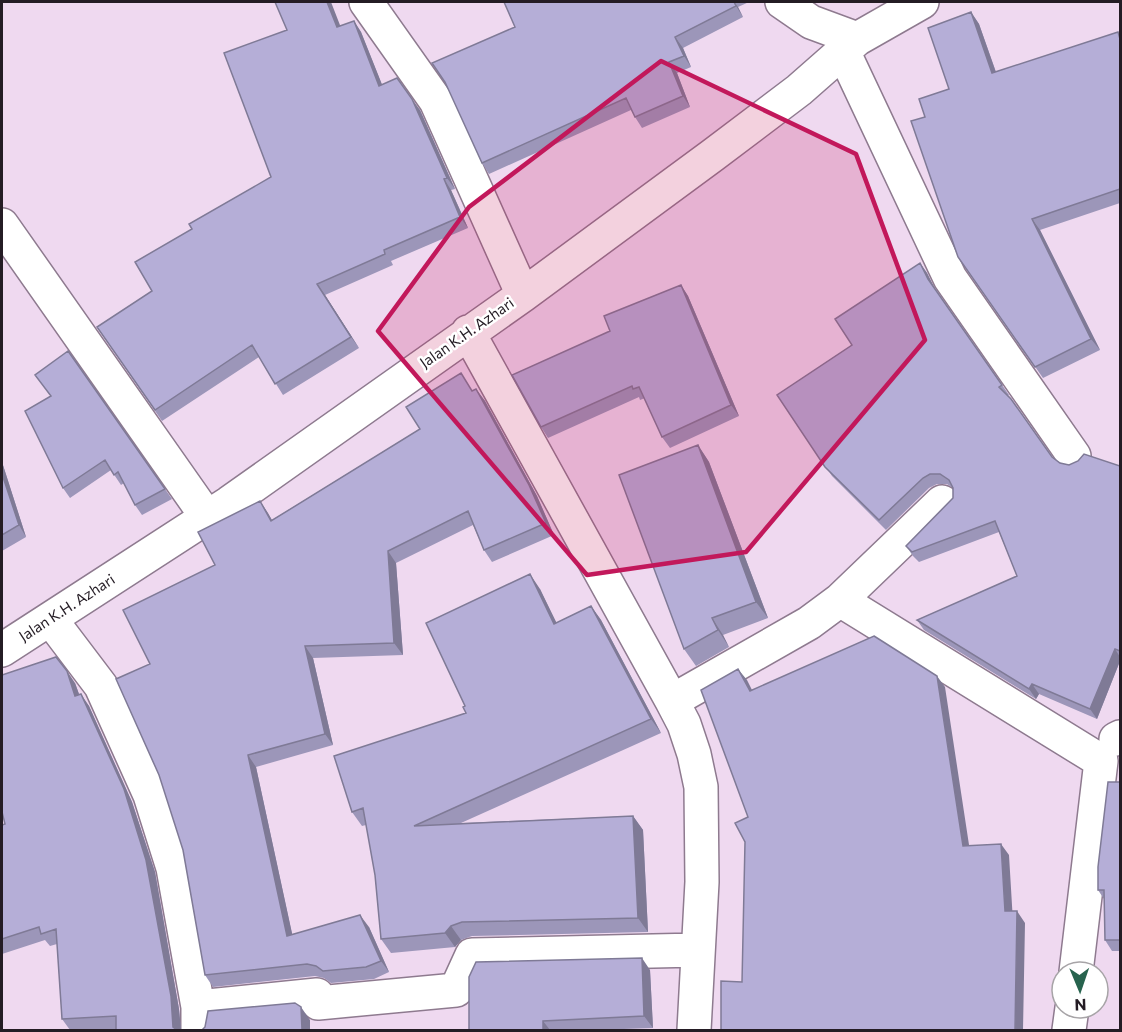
<svg xmlns="http://www.w3.org/2000/svg" width="1122" height="1032" viewBox="0 0 1122 1032" font-family="Commissioner,sans-serif">
  <rect width="100%" height="100%" fill="#efd9f0"/>
  <g fill="none" stroke-linecap="round" stroke-linejoin="round">
    <defs>
      <path id="minor" d="M 366,2 L 436,101 L 523,295
        M 782,2 L 811,22 L 857,39
        M 843,51 L 950,278 L 1074,456
        M 2,225 L 207,517
        M 468,332 L 672,701 L 684,724 L 694,754 L 701,787 L 702,882 L 694,1030
        M 840,600 L 1101,761 L 1076,972
        M 51,620 L 101,686 L 150,795 L 173,868 L 198,1007 L 198,1030
        M 2,650 L 229,503 L 523,295 L 713,155 L 799,90 L 857,39 L 922,2
        M 672,701 L 809,623 L 840,600 L 942,502
        M 1116,739 L 1120,737
        M 198,1007 L 317,995 L 318,1003 L 456,990 L 472,955 L 698,950
        M 1069,1030 L 1072,1008"/>
    </defs>
    <use href="#minor" stroke="#8e7a8f" stroke-width="36"/>
    <use href="#minor" stroke="#fff" stroke-width="33"/>
  </g>
  <path fill="#9c96b9" d="M 504,2 L 749,2 L 738,7 L 743,17 L 683,48 L 691,67 L 677,73 L 690,107 L 642,128 L 635,117 L 631,110 L 489,174 L 482,163 L 515,27 Z
    M 971,12 L 979,24 L 996,72 L 1118,32 L 1120,35 L 1120,203 L 1040,230 L 1100,350 L 1043,378 L 958,257 L 925,117 L 949,89 Z
    M 354,21 L 361,32 L 382,85 L 420,110 L 455,189 L 451,190 L 468,228 L 391,261 L 393,265 L 325,295 L 359,348 L 283,395 L 259,357 L 162,421 L 97,327 L 152,291 L 192,229 L 271,177 L 340,26 Z
    M 920,263 L 927,273 L 935,289 L 1009,395 L 1008,395 L 1052,457 L 1060,463 L 1069,465 L 1120,466 L 1120,661 L 1097,719 L 1039,694 L 1036,699 L 924,630 L 917,620 L 1017,576 L 999,532 L 919,562 L 913,556 L 906,546 L 953,498 L 953,488 L 947,484 L 937,484 L 929,488 L 886,530 L 832,476 L 777,395 L 852,345 Z
    M 681,285 L 688,296 L 739,416 L 670,448 L 662,437 L 645,398 L 640,400 L 639,397 L 548,438 L 541,427 L 610,331 Z
    M 68,351 L 172,499 L 142,515 L 135,505 L 124,483 L 121,485 L 111,470 L 70,498 L 63,488 L 51,397 Z
    M 476,389 L 485,401 L 537,496 L 554,535 L 492,562 L 484,550 L 473,525 L 396,563 L 403,655 L 313,658 L 333,745 L 256,767 L 292,934 L 369,927 L 389,972 L 374,979 L 331,983 L 324,978 L 315,976 L 213,987 L 205,975 L 150,664 L 215,565 L 260,501 L 272,520 L 420,429 L 473,391 Z
    M 698,445 L 709,462 L 768,618 L 723,635 L 729,647 L 696,666 L 684,649 Z
    M 2,462 L 26,537 L 2,551 Z
    M 540,589 L 556,623 L 591,606 L 601,620 L 661,733 L 461,823 L 633,816 L 643,830 L 648,932 L 472,936 L 461,940 L 455,947 L 391,953 L 381,939 L 375,875 L 366,825 L 362,826 L 352,812 L 466,713 L 465,706 Z
    M 75,683 L 79,694 L 89,706 L 132,802 L 155,872 L 179,1009 L 181,1030 L 116,1030 L 116,1029 L 70,1030 L 62,1019 L 57,944 L 50,946 L 45,940 L 2,954 L 2,825 L 5,824 Z
    M 1120,782 L 1120,951 L 1112,951 L 1105,940 L 1104,899 L 1098,890 Z
    M 650,970 L 653,1028 L 595,1030 L 469,1030 Z"/>
  <path fill="#7f7a96" d="M 327,2 L 331,2 L 345,38 L 337,27 Z
    M 734,2 L 738,7 L 743,17 L 736,6 Z
    M 971,12 L 979,24 L 1000,84 L 992,73 Z
    M 354,21 L 361,32 L 387,97 L 379,86 Z
    M 675,37 L 683,48 L 691,67 L 684,56 Z
    M 669,62 L 677,73 L 690,107 L 683,96 Z
    M 412,99 L 420,110 L 455,189 L 447,178 Z
    M 444,179 L 451,190 L 468,228 L 460,217 Z
    M 1032,219 L 1040,230 L 1100,350 L 1091,339 Z
    M 920,263 L 927,273 L 935,289 L 1009,395 L 928,279 Z
    M 317,284 L 325,295 L 359,348 L 351,337 Z
    M 681,285 L 688,296 L 739,416 L 731,405 Z
    M 476,389 L 485,401 L 537,496 L 554,535 L 546,523 Z
    M 698,445 L 709,462 L 768,618 L 756,602 Z
    M 2,462 L 26,537 L 19,525 L 2,474 Z
    M 260,501 L 268,513 L 279,533 L 271,521 Z
    M 388,551 L 396,563 L 403,655 L 394,643 Z
    M 530,574 L 540,589 L 564,638 L 554,624 Z
    M 591,606 L 601,620 L 661,733 L 651,719 Z
    M 712,618 L 723,635 L 729,647 L 718,630 Z
    M 305,646 L 313,658 L 333,745 L 325,734 Z
    M 1115,649 L 1120,657 L 1120,661 L 1097,719 L 1090,709 Z
    M 738,669 L 747,680 L 758,702 L 750,691 Z
    M 67,671 L 75,683 L 84,708 L 75,696 Z
    M 937,676 L 945,687 L 971,858 L 963,846 Z
    M 1032,684 L 1039,694 L 1036,699 L 1029,689 Z
    M 81,694 L 89,706 L 132,802 L 155,872 L 179,1009 L 181,1030 L 176,1030 L 173,1027 Z
    M 248,755 L 256,767 L 295,947 L 287,936 Z
    M 633,816 L 643,830 L 648,932 L 638,918 Z
    M 1001,844 L 1009,855 L 1013,922 L 1005,911 Z
    M 1017,911 L 1025,923 L 1023,1030 L 1015,1030 Z
    M 360,915 L 369,927 L 389,972 L 381,961 Z
    M 451,926 L 461,940 L 455,947 L 445,933 Z
    M 642,958 L 650,970 L 653,1028 L 644,1016 Z
    M 301,1007 L 310,1020 L 310,1030 L 302,1030 Z
    M 543,1021 L 550,1030 L 543,1030 Z"/>
  <path fill="#b5aed7" stroke="#7f7a96" stroke-width="1.5" d="M 275,2 L 327,2 L 337,27 L 354,21 L 379,86 L 397,78 L 412,99 L 447,178 L 444,179 L 460,217 L 384,250 L 385,254 L 317,284 L 351,337 L 275,384 L 252,345 L 155,410 L 97,327 L 152,291 L 135,262 L 192,229 L 189,224 L 271,177 L 224,53 L 287,30 Z
    M 504,2 L 734,2 L 736,6 L 675,37 L 684,56 L 669,62 L 683,96 L 635,117 L 626,98 L 482,163 L 445,82 L 432,63 L 515,27 Z
    M 971,12 L 992,73 L 1118,32 L 1120,39 L 1120,189 L 1032,219 L 1091,339 L 1035,367 L 958,257 L 911,121 L 925,117 L 919,99 L 949,89 L 928,28 Z
    M 920,263 L 928,279 L 1002,385 L 999,387 L 1011,399 L 1052,457 L 1060,463 L 1069,465 L 1078,461 L 1084,454 L 1120,466 L 1120,651 L 1115,649 L 1090,709 L 1032,684 L 1029,689 L 917,620 L 1017,576 L 995,521 L 912,552 L 906,546 L 953,498 L 953,488 L 949,480 L 940,474 L 930,474 L 923,478 L 879,520 L 825,467 L 777,395 L 852,345 L 835,319 Z
    M 681,285 L 731,405 L 662,437 L 639,387 L 633,389 L 632,386 L 541,427 L 512,375 L 610,331 L 604,316 Z
    M 68,351 L 165,489 L 135,505 L 118,472 L 114,475 L 105,460 L 63,488 L 25,411 L 51,396 L 35,375 Z
    M 461,373 L 472,391 L 476,389 L 529,485 L 546,523 L 484,550 L 468,511 L 388,551 L 394,643 L 305,646 L 325,734 L 248,755 L 287,936 L 360,915 L 381,961 L 366,967 L 323,971 L 316,966 L 307,964 L 205,975 L 183,850 L 159,775 L 116,679 L 150,664 L 123,610 L 215,565 L 198,532 L 260,501 L 271,521 L 420,429 L 406,407 Z
    M 698,445 L 756,602 L 712,618 L 718,630 L 684,649 L 619,475 Z
    M 2,474 L 19,525 L 2,535 Z
    M 530,574 L 554,624 L 591,606 L 651,719 L 414,826 L 633,816 L 638,918 L 462,922 L 451,926 L 445,933 L 381,939 L 375,875 L 363,808 L 352,812 L 334,756 L 466,713 L 463,707 L 465,706 L 426,623 Z
    M 874,636 L 937,676 L 963,846 L 1001,844 L 1005,911 L 1017,911 L 1015,1030 L 721,1030 L 721,981 L 742,982 L 745,842 L 735,823 L 748,817 L 701,690 L 738,669 L 750,691 Z
    M 56,657 L 67,671 L 75,696 L 81,694 L 124,789 L 146,860 L 171,996 L 173,1027 L 177,1030 L 116,1030 L 116,1016 L 62,1019 L 56,929 L 41,934 L 39,927 L 2,939 L 2,825 L 5,824 L 2,812 L 2,675 Z
    M 1108,782 L 1120,782 L 1120,940 L 1105,940 L 1104,890 L 1098,890 L 1098,867 Z
    M 642,958 L 644,1016 L 543,1021 L 543,1030 L 469,1030 L 469,977 L 476,962 Z
    M 295,1003 L 301,1007 L 302,1030 L 202,1030 L 205,1027 L 208,1011 Z"/>
  <path fill="#c2185b" fill-opacity="0.2" stroke="#c2185b" stroke-width="4.5" stroke-linejoin="round" d="M 661,61 L 856,154 L 925,340 L 746,552 L 587,575 L 378,331 L 469,207 Z"/>
  <g text-anchor="middle" stroke-width="5" stroke-linejoin="round" paint-order="stroke">
    <g font-size="15" fill="#241c24" stroke="#fff">
      <text transform="translate(467 333) rotate(-35)" y="5">Jalan K.H. Azhari</text>
      <text transform="translate(67 608) rotate(-33)" y="5">Jalan K.H. Azhari</text>
    </g>
  </g>
  <rect width="1122" height="1032" fill="none" stroke="#241c24" stroke-width="6"/>
  <g transform="translate(1080 990) rotate(178)"><circle r="28" fill="#ffffff" stroke="#a7a4a7" stroke-width="1.5"/>
  <path d="M0-4.5L10 22L0 15L-10 22Z" fill="#27634e"/>
  <text y="-9" font-size="16" font-weight="bold" text-anchor="middle" fill="#241c24">N</text>
  </g>
</svg>
